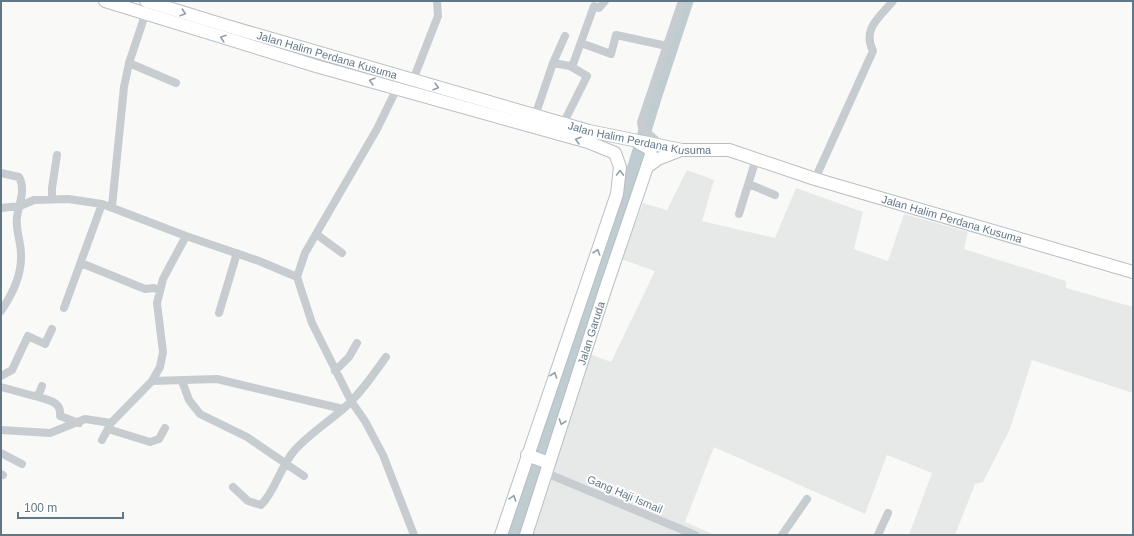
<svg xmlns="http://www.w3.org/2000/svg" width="1134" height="536" viewBox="0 0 1134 536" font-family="Helvetica,sans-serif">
  <rect width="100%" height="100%" fill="#f9f9f7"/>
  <path fill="#e7e9e8" d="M 687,170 L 714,180 L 702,221 L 775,238 L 796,188 L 863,212 L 854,249 L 888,261 L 904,214 L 968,232 L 964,249 L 1066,281 L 1066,288 L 1133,307 L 1133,393 L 1032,360 L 1010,429 L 983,482 L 975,484 L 955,535 L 909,535 L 932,473 L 887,455 L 865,514 L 714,447 L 685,522 L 715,535 L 531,535 L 589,354 L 611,362 L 655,271 L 621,259 L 643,203 L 667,210 Z"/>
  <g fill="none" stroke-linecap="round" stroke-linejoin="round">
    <path stroke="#bfccd0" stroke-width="13" d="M 513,535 L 605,261 L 655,98 L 687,1"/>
    <defs>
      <g id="secondary">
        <path d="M 105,1 L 316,66 L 588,142 L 615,153 L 620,167 L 617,194 L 501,535"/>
        <path id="s1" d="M 146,1 L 227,26 L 589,131 L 682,150 L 729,150 L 815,179 L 1133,272"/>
        <path d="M 647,167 L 658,159 L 681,150"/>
        <path d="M 527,455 L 549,463"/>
        <path id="s2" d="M 526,535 L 605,290 L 651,155 L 650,149 L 639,143"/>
      </g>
    </defs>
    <use href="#secondary" stroke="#b8bfc4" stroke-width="14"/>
    <path stroke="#c6cccf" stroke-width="8" d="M 581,43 L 611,54 L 616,35 L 667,46
      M 129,63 L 176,83
      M 553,63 L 570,66 L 587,76 L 567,116 L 565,124
      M 572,67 L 594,6 L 599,8 L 605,1
      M 413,80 L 438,16 L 437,1
      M 397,88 L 377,129 L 305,253 L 297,277 L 312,323 L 351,401 L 365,421 L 383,455 L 414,535
      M 535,116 L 553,63 L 565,36
      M 659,143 L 642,128 L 641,122 L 682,1
      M 1,173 L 19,177 C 26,189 19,204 17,217 C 15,228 21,242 21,254 C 22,274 12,295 1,311
      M 815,179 L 873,51 C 862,29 879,18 893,1
      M 749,184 L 775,195
      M 52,199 L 52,188 L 57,155
      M 112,206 L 124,87 L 129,63 L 145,15
      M 1,208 L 20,206 L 34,200 L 68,199 L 102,204 L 186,236 L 259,261 L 297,277
      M 739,214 L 756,159
      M 316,234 L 342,253
      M 81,263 L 145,289 L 154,288 L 160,291
      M 64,308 L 102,204
      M 219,313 L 237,253
      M 335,371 L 349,357 L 357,343
      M 1,376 L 12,370 L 28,336 L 45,344 L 52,329
      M 152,381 L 217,379 L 343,409
      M 182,381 L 189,400 L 200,414 L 247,437 L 304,476
      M 1,387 L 34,396 L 39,394 L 42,386
      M 35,396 C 47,400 62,401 60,416 L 79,423
      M 108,429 L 150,442 L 159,439 L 165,428
      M 1,430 L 50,433 L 85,419 L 111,423
      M 102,440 L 111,423 L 152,381 L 160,367 L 163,352 L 157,303 L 163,279 L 186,236
      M 1,453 L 22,464
      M 546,473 L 695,535
      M 1,474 L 3,475
      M 233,487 L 248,501 L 261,505 C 275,492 280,467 294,451 C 308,435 327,423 343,409 C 360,394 373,375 386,357
      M 782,535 L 807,499
      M 878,535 L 888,513"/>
    <use href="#secondary" stroke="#fff" stroke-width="12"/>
  </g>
  <defs><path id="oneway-chevron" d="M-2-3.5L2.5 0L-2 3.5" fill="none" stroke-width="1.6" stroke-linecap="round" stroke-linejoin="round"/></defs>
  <g stroke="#90a0aa">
    <use href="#oneway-chevron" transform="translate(183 13) rotate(18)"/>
    <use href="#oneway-chevron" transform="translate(223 38) rotate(-163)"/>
    <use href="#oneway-chevron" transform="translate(372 81) rotate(-164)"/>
    <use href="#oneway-chevron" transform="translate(436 87) rotate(16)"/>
    <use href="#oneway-chevron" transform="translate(578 140) rotate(-164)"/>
    <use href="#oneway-chevron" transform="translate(620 173) rotate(-89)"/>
    <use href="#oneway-chevron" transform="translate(597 252) rotate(-71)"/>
    <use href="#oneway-chevron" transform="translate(554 375) rotate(-71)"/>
    <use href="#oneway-chevron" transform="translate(562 422) rotate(109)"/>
    <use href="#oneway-chevron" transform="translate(513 498) rotate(-72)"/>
  </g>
  <g text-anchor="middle" stroke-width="4" stroke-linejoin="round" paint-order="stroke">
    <g font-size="11" fill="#617785" stroke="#fff">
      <text dy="4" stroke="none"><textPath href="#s1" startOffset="189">Jalan Halim Perdana Kusuma</textPath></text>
      <text dy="4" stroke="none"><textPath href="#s1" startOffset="513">Jalan Halim Perdana Kusuma</textPath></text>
      <text dy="4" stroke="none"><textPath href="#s1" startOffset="837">Jalan Halim Perdana Kusuma</textPath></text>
      <text dy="4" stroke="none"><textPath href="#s2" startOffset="212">Jalan Garuda</textPath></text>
      <text transform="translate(625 494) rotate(23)" y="4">Gang Haji Ismail</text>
    </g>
  </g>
  <rect width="1134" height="536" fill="none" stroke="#617785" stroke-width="4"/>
  <path d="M18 512v6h105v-6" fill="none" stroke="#617785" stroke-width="2"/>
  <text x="24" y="512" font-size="12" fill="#617785" stroke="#ffffff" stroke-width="3" paint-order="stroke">100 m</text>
</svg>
